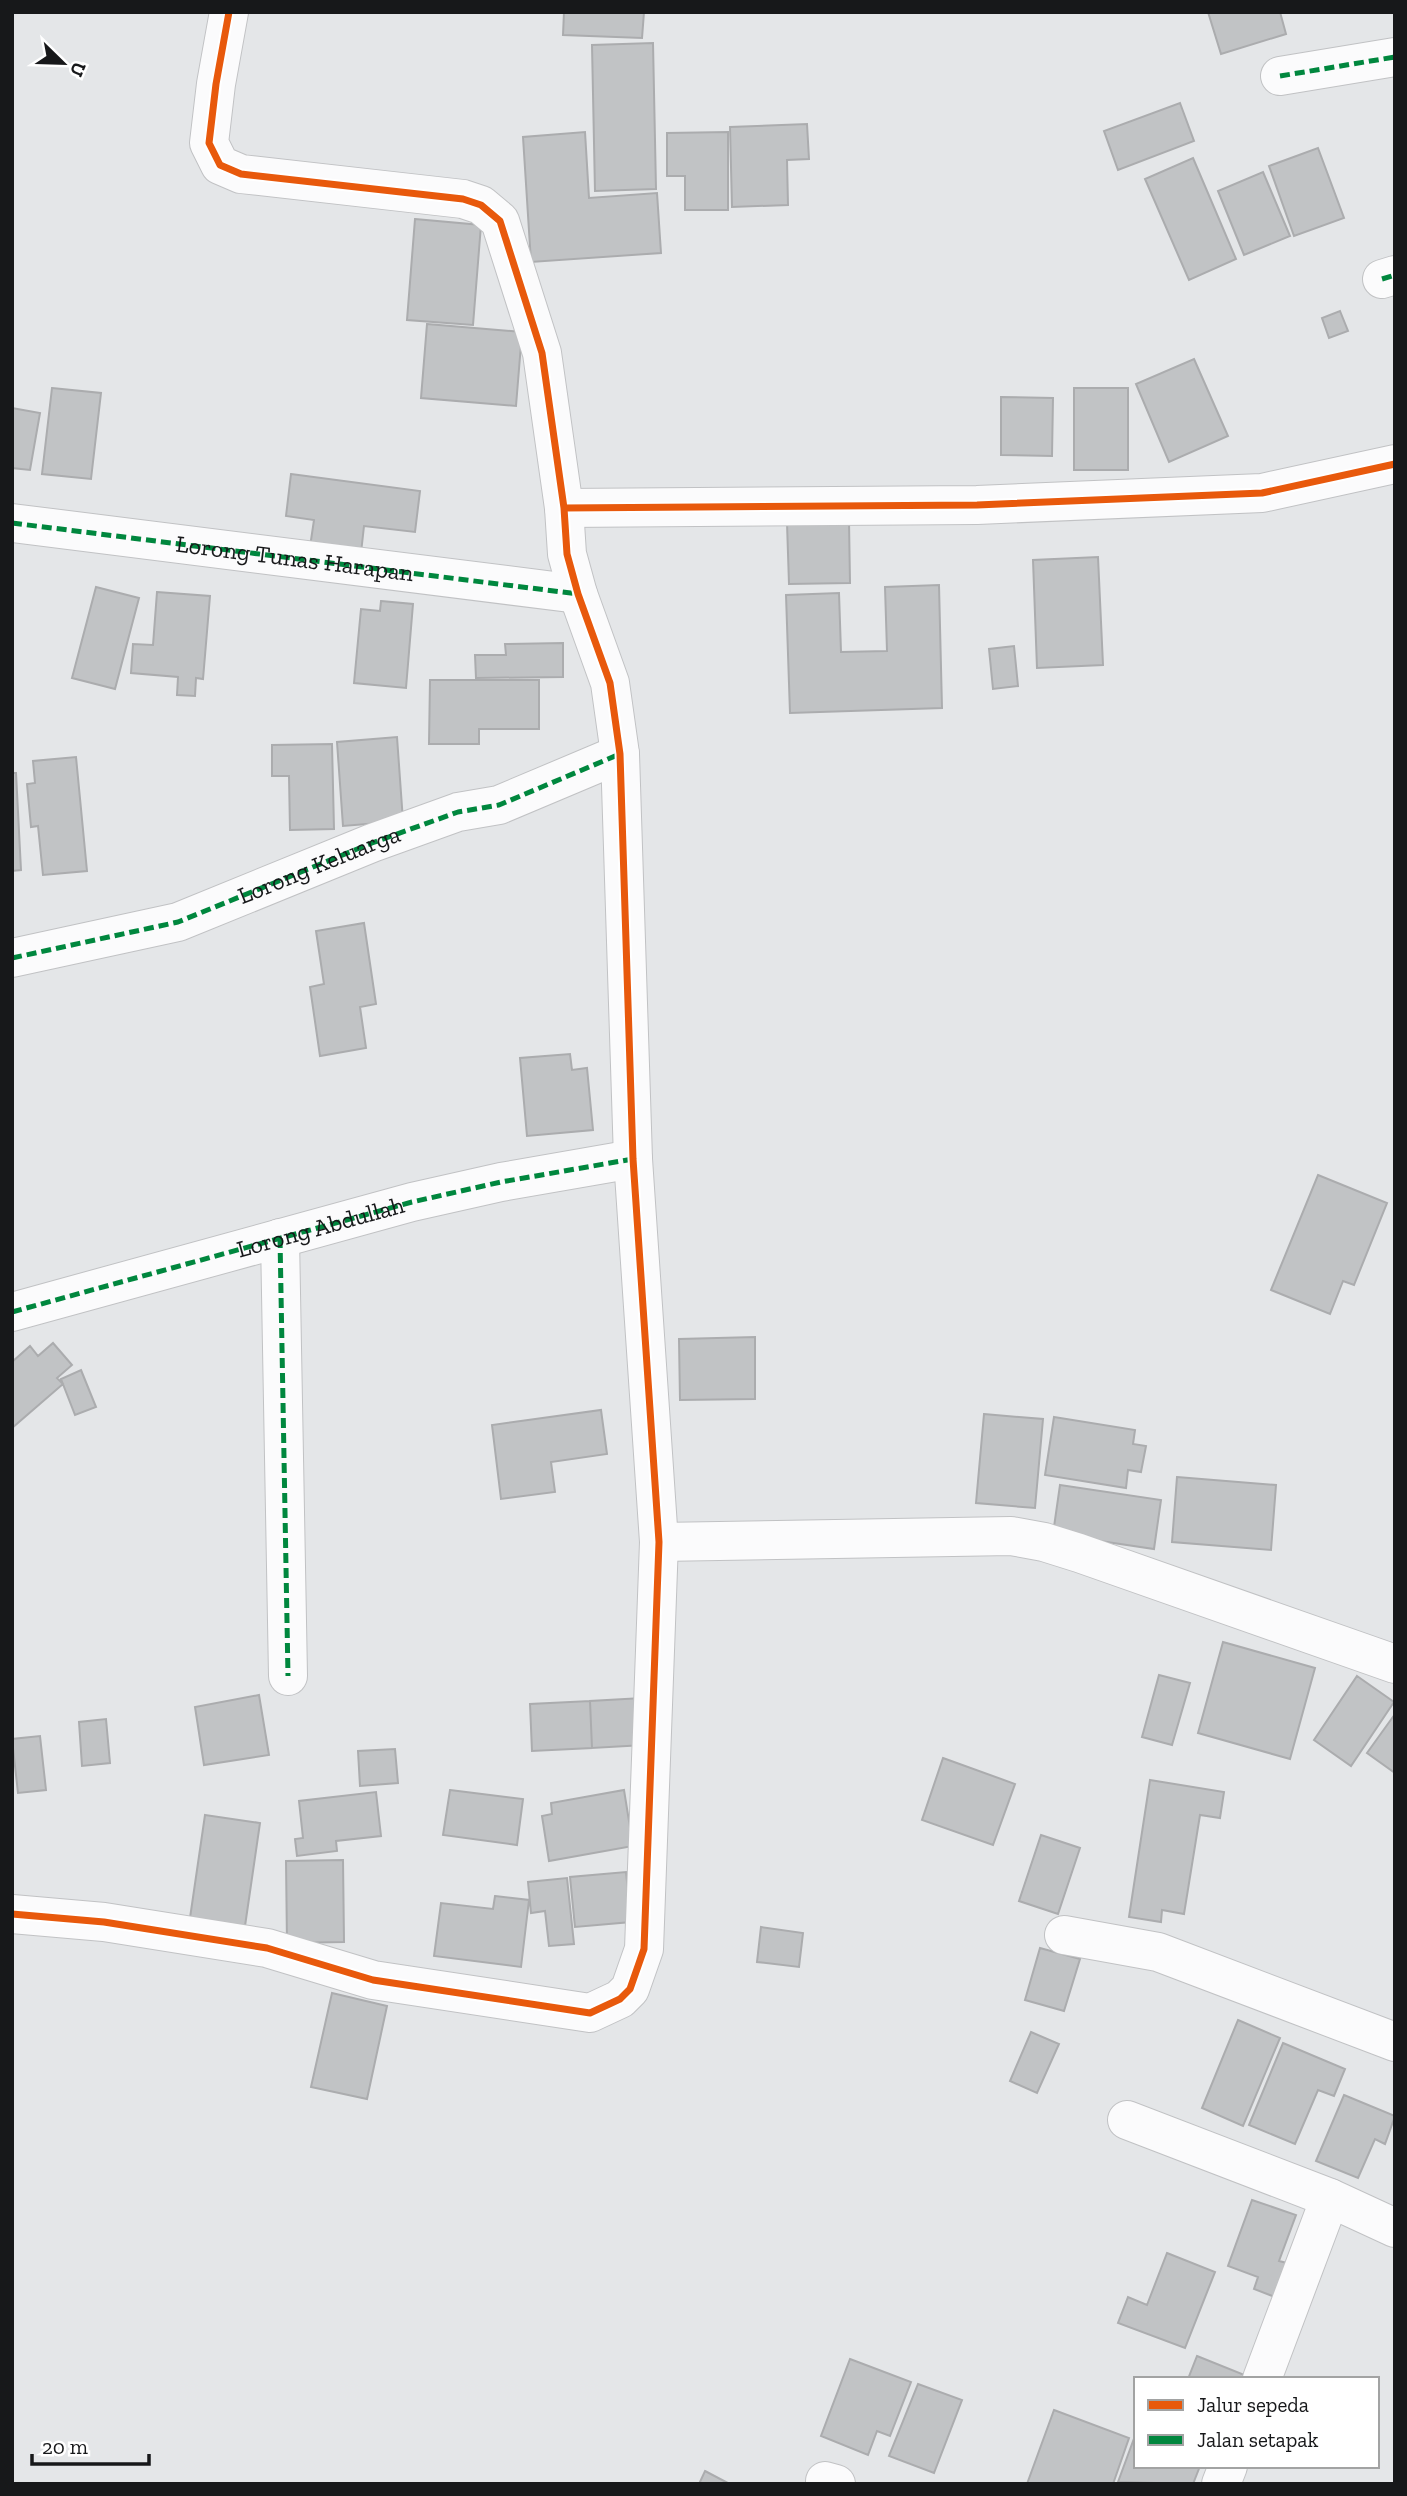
<svg xmlns="http://www.w3.org/2000/svg" width="1407" height="2496" viewBox="0 0 1407 2496" font-family="'Zilla Slab',serif">
  <rect width="100%" height="100%" fill="#e4e6e8"/>
  <path fill="#c1c3c5" stroke="#abacae" stroke-width="2" d="M 564,12 L 644,12 L 642,38 L 563,35 Z
    M 1208,12 L 1280,12 L 1286,34 L 1221,54 Z
    M 653,43 L 656,189 L 595,191 L 592,45 Z
    M 1180,103 L 1194,141 L 1118,170 L 1104,131 Z
    M 807,124 L 809,159 L 787,160 L 788,205 L 732,207 L 730,127 Z
    M 585,132 L 589,198 L 657,193 L 661,253 L 531,262 L 523,137 Z
    M 728,132 L 728,210 L 685,210 L 685,176 L 667,176 L 667,133 Z
    M 1318,148 L 1344,218 L 1294,236 L 1269,166 Z
    M 1193,158 L 1236,259 L 1189,280 L 1145,179 Z
    M 1263,172 L 1290,236 L 1244,255 L 1218,191 Z
    M 415,219 L 481,225 L 473,325 L 407,320 Z
    M 1340,311 L 1348,331 L 1329,338 L 1322,318 Z
    M 427,324 L 522,332 L 516,406 L 421,398 Z
    M 1194,359 L 1228,436 L 1169,462 L 1136,384 Z
    M 52,388 L 101,393 L 91,479 L 42,474 Z
    M 1074,388 L 1128,388 L 1128,470 L 1074,470 Z
    M 1001,397 L 1053,398 L 1052,456 L 1001,455 Z
    M 12,408 L 40,413 L 30,470 L 12,468 Z
    M 291,474 L 420,491 L 415,532 L 364,526 L 361,553 L 310,547 L 314,520 L 286,516 Z
    M 849,521 L 850,583 L 789,584 L 787,523 Z
    M 1098,557 L 1103,665 L 1037,668 L 1033,560 Z
    M 939,585 L 942,708 L 790,713 L 786,595 L 839,593 L 841,652 L 887,651 L 885,587 Z
    M 96,587 L 139,598 L 115,689 L 72,678 Z
    M 157,592 L 210,596 L 203,679 L 196,678 L 195,696 L 177,695 L 178,677 L 131,673 L 133,644 L 153,645 Z
    M 381,601 L 413,604 L 406,688 L 354,683 L 361,609 L 380,611 Z
    M 563,643 L 563,677 L 476,678 L 475,655 L 506,655 L 505,644 Z
    M 1014,646 L 1018,686 L 993,689 L 989,649 Z
    M 430,680 L 539,680 L 539,729 L 479,729 L 479,744 L 429,744 Z
    M 397,737 L 403,821 L 343,826 L 337,742 Z
    M 332,744 L 334,829 L 290,830 L 289,776 L 272,776 L 272,745 Z
    M 76,757 L 87,871 L 43,875 L 38,826 L 31,827 L 27,784 L 35,783 L 33,761 Z
    M 12,773 L 16,773 L 21,870 L 12,871 Z
    M 364,923 L 376,1004 L 360,1007 L 366,1048 L 320,1056 L 310,987 L 324,984 L 316,931 Z
    M 570,1054 L 572,1070 L 587,1068 L 593,1130 L 527,1136 L 520,1058 Z
    M 1318,1175 L 1387,1203 L 1354,1285 L 1343,1281 L 1330,1314 L 1271,1290 Z
    M 755,1337 L 755,1399 L 680,1400 L 679,1339 Z
    M 53,1343 L 72,1365 L 57,1378 L 63,1384 L 12,1428 L 12,1362 L 30,1346 L 38,1356 Z
    M 81,1370 L 96,1407 L 75,1415 L 61,1379 Z
    M 601,1410 L 607,1454 L 551,1462 L 555,1492 L 501,1499 L 492,1425 Z
    M 984,1414 L 1043,1419 L 1035,1508 L 976,1503 Z
    M 1054,1417 L 1135,1430 L 1133,1444 L 1146,1446 L 1141,1472 L 1128,1470 L 1126,1488 L 1045,1475 Z
    M 1177,1477 L 1276,1485 L 1271,1550 L 1172,1542 Z
    M 1060,1485 L 1161,1500 L 1154,1549 L 1053,1534 Z
    M 1223,1642 L 1315,1668 L 1290,1759 L 1198,1733 Z
    M 1159,1675 L 1190,1683 L 1172,1745 L 1142,1737 Z
    M 1357,1676 L 1394,1702 L 1351,1766 L 1314,1740 Z
    M 259,1695 L 269,1755 L 204,1765 L 195,1707 Z
    M 642,1698 L 644,1745 L 592,1748 L 590,1701 Z
    M 590,1701 L 592,1748 L 532,1751 L 530,1704 Z
    M 1395,1714 L 1395,1773 L 1367,1753 Z
    M 106,1719 L 110,1763 L 82,1766 L 79,1722 Z
    M 40,1736 L 46,1790 L 18,1793 L 12,1739 Z
    M 395,1749 L 398,1783 L 360,1786 L 358,1751 Z
    M 943,1758 L 1015,1784 L 993,1845 L 922,1820 Z
    M 1150,1780 L 1224,1792 L 1220,1818 L 1200,1815 L 1184,1914 L 1162,1910 L 1161,1922 L 1129,1917 Z
    M 450,1790 L 523,1799 L 517,1845 L 443,1835 Z
    M 624,1790 L 633,1846 L 549,1861 L 542,1816 L 552,1814 L 551,1803 Z
    M 376,1792 L 381,1836 L 336,1841 L 337,1851 L 297,1856 L 295,1839 L 303,1838 L 299,1801 Z
    M 205,1815 L 260,1823 L 245,1926 L 190,1918 Z
    M 1041,1835 L 1080,1848 L 1058,1914 L 1019,1901 Z
    M 343,1860 L 344,1942 L 287,1943 L 286,1861 Z
    M 626,1872 L 631,1922 L 575,1927 L 570,1877 Z
    M 567,1878 L 574,1944 L 549,1946 L 545,1911 L 531,1913 L 528,1882 Z
    M 495,1896 L 529,1900 L 521,1967 L 434,1956 L 441,1903 L 493,1909 Z
    M 761,1927 L 803,1933 L 799,1967 L 757,1962 Z
    M 1040,1948 L 1080,1959 L 1064,2011 L 1025,2000 Z
    M 332,1993 L 387,2006 L 367,2099 L 311,2087 Z
    M 1238,2020 L 1280,2038 L 1243,2126 L 1202,2108 Z
    M 1031,2032 L 1059,2044 L 1037,2093 L 1010,2081 Z
    M 1283,2043 L 1345,2069 L 1334,2096 L 1318,2090 L 1295,2144 L 1249,2125 Z
    M 1344,2095 L 1395,2116 L 1385,2144 L 1375,2139 L 1358,2178 L 1316,2161 Z
    M 1252,2200 L 1296,2215 L 1279,2261 L 1287,2263 L 1275,2297 L 1254,2289 L 1258,2277 L 1228,2266 Z
    M 1167,2253 L 1215,2272 L 1185,2348 L 1118,2323 L 1128,2297 L 1147,2305 Z
    M 1197,2356 L 1247,2376 L 1246,2379 L 1188,2379 Z
    M 850,2359 L 911,2382 L 890,2436 L 877,2431 L 868,2455 L 821,2436 Z
    M 918,2384 L 962,2400 L 934,2473 L 889,2456 Z
    M 1054,2410 L 1129,2438 L 1113,2484 L 1027,2484 Z
    M 1136,2433 L 1136,2466 L 1200,2466 L 1193,2484 L 1118,2482 Z
    M 705,2471 L 728,2483 L 727,2484 L 699,2484 Z"/>
  <g fill="none" stroke-linecap="round" stroke-linejoin="round">
    <defs>
      <g id="minor">
        <path d="M 1280,76 L 1395,57"/>
        <path d="M 1382,279 L 1395,275"/>
        <path d="M 564,508 L 977,505 L 1262,493 L 1395,464"/>
        <path d="M 12,523 L 578,594"/>
        <path d="M 12,958 L 178,922 L 372,843 L 458,812 L 499,805 L 620,754"/>
        <path d="M 280,1238 L 288,1676"/>
        <path id="s1" d="M 12,1312 L 412,1202 L 501,1182 L 633,1159"/>
        <path d="M 659,1542 L 1011,1536 L 1044,1542 L 1079,1553 L 1395,1664"/>
        <path d="M 12,1914 L 104,1922 L 267,1948 L 373,1980 L 590,2013 L 620,1999 L 630,1989 L 644,1949 L 659,1542 L 633,1159 L 620,754 L 610,683 L 578,594 L 567,554 L 564,508 L 542,353 L 500,221 L 481,205 L 463,199 L 241,174 L 220,165 L 209,143 L 216,84 L 229,12"/>
        <path d="M 1064,1935 L 1158,1952 L 1395,2042"/>
        <path d="M 1127,2120 L 1330,2198 L 1395,2228"/>
        <path d="M 1262,2379 L 1330,2198"/>
        <path d="M 825,2481 L 836,2484"/>
        <path d="M 1221,2484 L 1228,2466"/>
      </g>
    </defs>
    <use href="#minor" stroke="#c1c2c4" stroke-width="40"/>
    <use href="#minor" stroke="#fbfbfc" stroke-width="38"/>
    <g stroke="#00873e" stroke-width="5" stroke-dasharray="10 5" stroke-linecap="butt">
      <path d="M 1280,76 L 1395,57"/>
      <path d="M 1382,279 L 1395,275"/>
      <path id="s2" d="M 12,523 L 578,594"/>
      <path id="s3" d="M 12,958 L 178,922 L 372,843 L 458,812 L 499,805 L 620,754"/>
      <path d="M 280,1238 L 288,1676"/>
      <path d="M 12,1312 L 412,1202 L 501,1182 L 633,1159"/>
    </g>
    <defs>
      <path id="cycleway" d="M 564,508 L 977,505 L 1262,493 L 1395,464
        M 12,1914 L 104,1922 L 267,1948 L 373,1980 L 590,2013 L 620,1999 L 630,1989 L 644,1949 L 659,1542 L 633,1159 L 620,754 L 610,683 L 578,594 L 567,554 L 564,508 L 542,353 L 500,221 L 481,205 L 463,199 L 241,174 L 220,165 L 209,143 L 216,84 L 229,12"/>
    </defs>
    <use href="#cycleway" stroke="#fff" stroke-width="11"/>
    <use href="#cycleway" stroke="#e8590c" stroke-width="7"/>
  </g>
  <g text-anchor="middle" stroke-width="5" stroke-linejoin="round" paint-order="stroke">
    <g font-size="24" fill="#17181a" stroke="#fff">
      <text dy="8" stroke="none"><textPath href="#s2" startOffset="285">Lorong Tunas Harapan</textPath></text>
      <text dy="8" stroke="none"><textPath href="#s3" startOffset="322">Lorong Keluarga</textPath></text>
      <text dy="8" stroke="none"><textPath href="#s1" startOffset="320">Lorong Abdullah</textPath></text>
    </g>
  </g>
  <rect width="1407" height="2496" fill="none" stroke="#17181a" stroke-width="28"/>
  <rect x="1134" y="2377" width="245" height="91" fill="#ffffff" stroke="#a2a3a3" stroke-width="2"/>
  <rect x="1148" y="2400" width="35" height="10" fill="#e8590c" stroke="#a2a3a3" stroke-width="2"/>
  <text x="1197" y="2412" font-size="21" fill="#17181a">Jalur sepeda</text>
  <rect x="1148" y="2435" width="35" height="10" fill="#00873e" stroke="#a2a3a3" stroke-width="2"/>
  <text x="1197" y="2447" font-size="21" fill="#17181a">Jalan setapak</text>
  <g transform="translate(63 63) rotate(113)" stroke="#ffffff" stroke-width="5" paint-order="stroke">
  <path d="M0-5L12 26L0 18L-12 26Z" fill="#17181a"/>
  <text y="-10" font-size="19" font-weight="bold" text-anchor="middle" fill="#17181a">U</text>
  </g>
  <path d="M32 2454v10h117v-10" fill="none" stroke="#17181a" stroke-width="3.5"/>
  <text x="42" y="2454" font-size="21" fill="#17181a" stroke="#ffffff" stroke-width="5" paint-order="stroke">20 m</text>
</svg>
